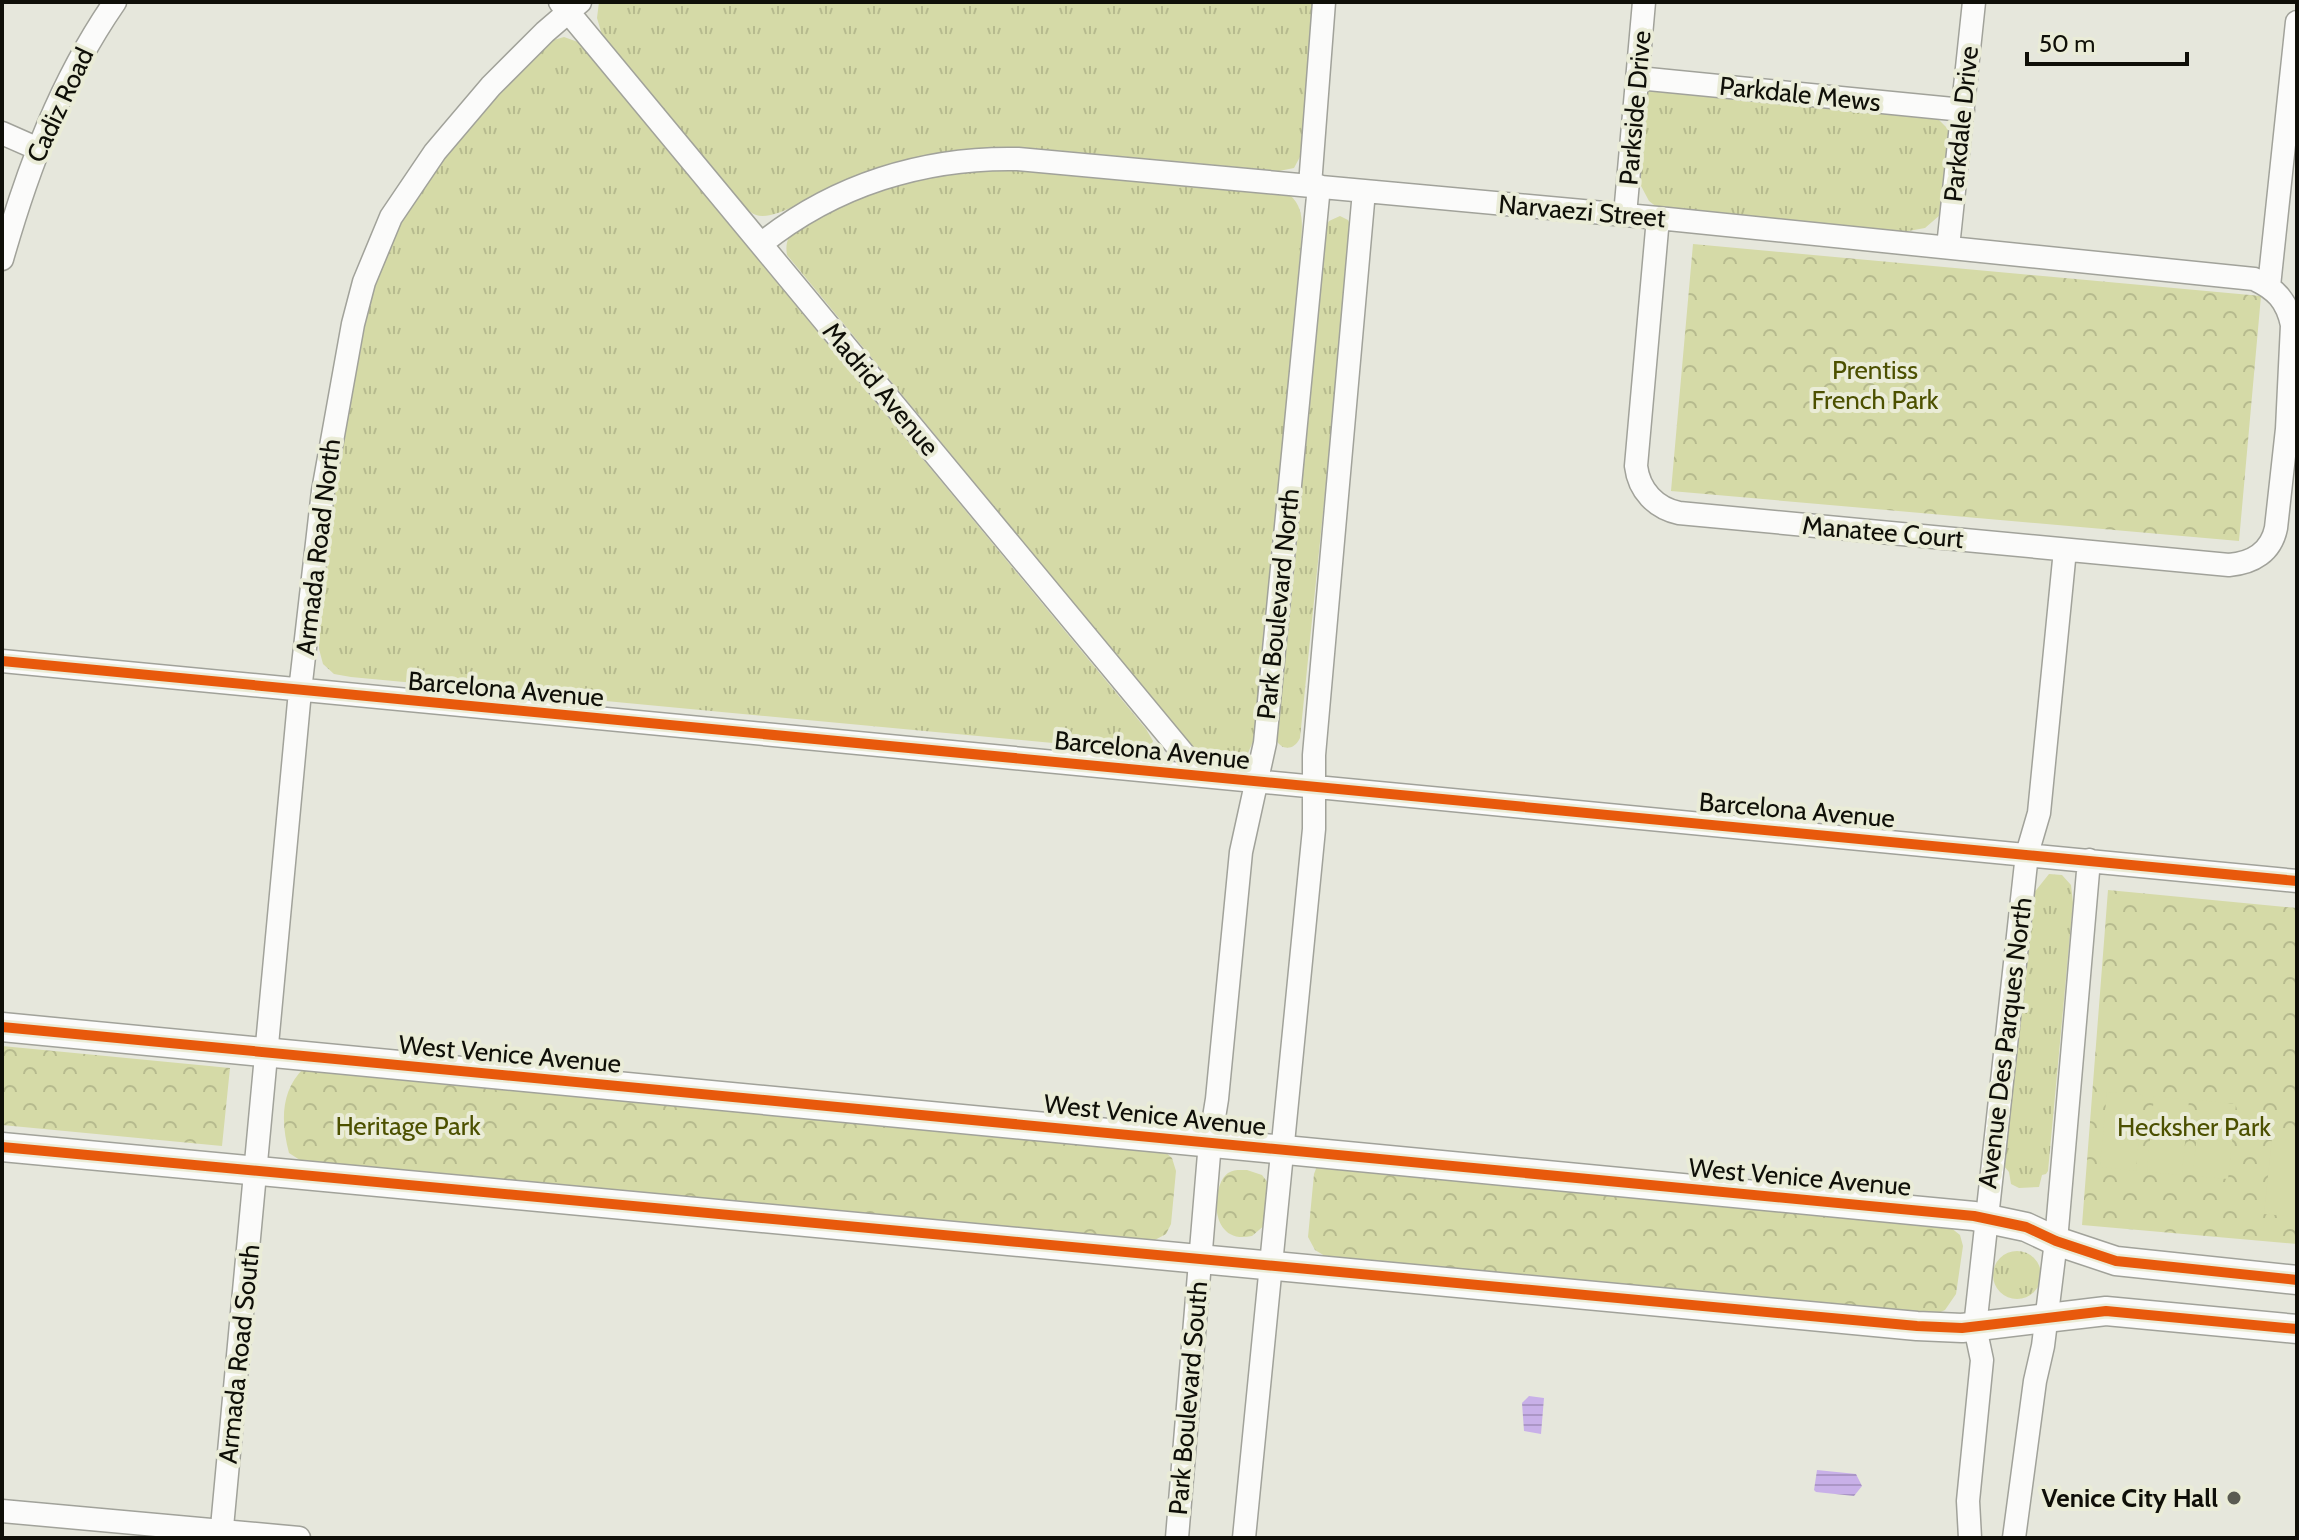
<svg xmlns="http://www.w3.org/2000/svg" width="2299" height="1540" viewBox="0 0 2299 1540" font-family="Cabin,sans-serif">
  <defs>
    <pattern id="grass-tufts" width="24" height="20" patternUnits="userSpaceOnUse" patternTransform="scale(2)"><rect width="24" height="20" fill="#d5daa7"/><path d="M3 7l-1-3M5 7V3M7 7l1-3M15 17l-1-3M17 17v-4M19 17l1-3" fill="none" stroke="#b6ba8e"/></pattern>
    <pattern id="park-crowns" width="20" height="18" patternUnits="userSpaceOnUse" patternTransform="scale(2)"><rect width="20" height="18" fill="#d5daa7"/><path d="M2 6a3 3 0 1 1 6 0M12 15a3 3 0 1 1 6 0" fill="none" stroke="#b6ba8e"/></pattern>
    <pattern id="water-rules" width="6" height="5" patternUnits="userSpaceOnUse" patternTransform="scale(2)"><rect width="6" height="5" fill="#c8b0e8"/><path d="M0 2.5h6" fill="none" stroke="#ab96c6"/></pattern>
  </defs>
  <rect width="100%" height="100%" fill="#e6e7dc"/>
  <path fill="url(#grass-tufts)" d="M 599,2 L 1314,2 L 1302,153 L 1294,168 L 1279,171 L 1042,149 C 971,147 900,156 834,185 C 817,193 774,222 756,215 C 739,208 719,176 707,162 C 672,119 637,77 602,35 L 597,18 Z
    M 564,37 L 578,42 L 1146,729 L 1153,741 L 1150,749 L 1137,751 L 351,677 L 334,674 L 323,664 L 319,649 L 319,613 L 333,484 L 368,303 L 397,225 L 467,124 L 550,41 Z
    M 1655,89 L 1935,116 L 1951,132 L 1940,215 L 1925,228 L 1903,232 L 1658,208 L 1649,201 L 1640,184 L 1646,91 Z
    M 1011,169 L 1290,195 C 1305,209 1302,226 1301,245 L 1255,737 L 1248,753 C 1225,768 1206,759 1188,742 L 787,255 C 786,249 786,243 789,237 C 804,211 901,183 931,177 C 957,172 984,170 1011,169 Z
    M 1340,216 L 1348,220 L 1352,228 L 1300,738 C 1294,751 1281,751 1275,738 L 1325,228 L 1329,221 Z
    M 2049,874 L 2062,875 L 2071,885 L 2073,903 L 2048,1171 L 2046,1174 L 2042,1175 L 2039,1187 L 2019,1188 L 2011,1184 L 2009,1172 L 2003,1165 L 2033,894 Z
    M1993 1275a24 24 0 1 1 48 0a24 24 0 1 1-48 0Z"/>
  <path fill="url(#park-crowns)" d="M 1693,244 L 2261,296 L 2239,541 L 1671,491 Z
    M 2108,890 L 2297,908 L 2297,1244 L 2082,1225 Z
    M 2,1046 L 230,1068 L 222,1146 L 2,1125 Z
    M 304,1068 L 1164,1151 L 1172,1158 L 1176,1171 L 1171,1224 L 1166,1234 L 1153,1241 L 306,1164 L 289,1153 C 281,1123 280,1091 304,1068 Z
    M 1317,1166 L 1950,1227 L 1960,1235 L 1963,1246 L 1956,1294 L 1945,1310 L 1932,1316 L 1330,1259 L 1315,1250 L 1308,1237 L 1314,1174 Z
    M 1247,1170 L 1262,1175 L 1268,1183 L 1266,1224 L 1252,1236 C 1208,1246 1211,1185 1228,1173 C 1234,1169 1241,1170 1247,1170 Z"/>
  <path fill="#d5daa7" d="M 2107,1092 L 2143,1095 L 2136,1171 L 2100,1167 Z
    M 2154,1096 L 2189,1100 L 2182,1175 L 2147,1172 Z
    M 2200,1100 L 2236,1104 L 2228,1179 L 2193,1176 Z
    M 2272,1138 L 2297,1140 L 2297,1217 L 2264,1214 Z"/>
  <path fill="url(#water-rules)" d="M 1529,1396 L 1544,1398 L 1541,1434 L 1524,1431 L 1522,1403 Z
    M 1817,1470 L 1856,1474 L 1862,1486 L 1854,1496 L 1816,1492 L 1814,1490 Z"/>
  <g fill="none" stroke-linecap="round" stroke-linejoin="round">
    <defs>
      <path id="minor" d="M 560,2 L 1202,776
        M 1638,78 L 1963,110
        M 2,133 L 36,148
        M 1310,185 L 1324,2
        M 1625,215 L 1644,2
        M 761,244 C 834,185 924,157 1018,159 L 1658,218 L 2254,279 C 2276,289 2287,301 2292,325 L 2287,429 L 2276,528 C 2271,552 2253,563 2229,565 L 1679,513 C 1656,508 1639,491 1636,466 L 1658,218
        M 1948,247 L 1974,2
        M 2,259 C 28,168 61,80 115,2
        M 2269,286 L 2297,22
        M 2,661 L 2297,881
        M 2,1511 L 299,1538
        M 221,1538 L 300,691 L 323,491 L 353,324 L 364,282 L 391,217 L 435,152 L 491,86 L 545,32 L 580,2
        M 1177,1538 L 1210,1142 L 1217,1099 L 1241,852 L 1265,743 L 1319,186
        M 1244,1538 L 1314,829 L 1314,755 L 1364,191
        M 1970,1538 L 1968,1501 L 1982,1360 L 1975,1327 L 2027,854 L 2039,813 L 2065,550
        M 2014,1538 L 2035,1381 L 2043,1346 L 2056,1241 L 2089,860"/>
      <path id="tertiary" d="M 2,1027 L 1974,1216 L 2026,1227 L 2056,1241 L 2116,1261 L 2297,1280
        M 2,1147 L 1917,1326 L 1962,1328 L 2106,1311 L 2297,1329"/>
    </defs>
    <use href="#minor" stroke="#a1a29a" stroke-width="25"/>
    <use href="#tertiary" stroke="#a1a29a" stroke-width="31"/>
    <use href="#minor" stroke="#fbfbfa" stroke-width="22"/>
    <use href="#tertiary" stroke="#fbfbfa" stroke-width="28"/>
    <defs>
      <path id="cycleway" d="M 2,661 L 2297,881
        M 2,1027 L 1974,1216 L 2026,1227 L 2056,1241 L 2116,1261 L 2297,1280
        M 2,1147 L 1917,1326 L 1962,1328 L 2106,1311 L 2297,1329"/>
    </defs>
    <use href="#cycleway" stroke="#eaecd7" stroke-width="15"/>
    <use href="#cycleway" stroke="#e8590c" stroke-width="10"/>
  </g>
  <circle fill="#5a5b52" stroke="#eaecd7" stroke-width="3" cx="2234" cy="1498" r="8"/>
  <g text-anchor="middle" stroke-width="8" stroke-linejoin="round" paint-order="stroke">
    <g font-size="26" fill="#0f0f08" stroke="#eaecd7">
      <text transform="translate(1800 94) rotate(6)" y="9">Parkdale Mews</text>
      <text transform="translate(60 105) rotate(-65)" y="9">Cadiz Road</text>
      <text transform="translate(1635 108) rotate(-85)" y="9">Parkside Drive</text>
      <text transform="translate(1961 124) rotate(-84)" y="9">Parkdale Drive</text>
      <text transform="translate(1582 211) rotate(5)" y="9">Narvaezi Street</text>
      <text transform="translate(881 389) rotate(50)" y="9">Madrid Avenue</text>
      <text transform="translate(1883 532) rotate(5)" y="9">Manatee Court</text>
      <text transform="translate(318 547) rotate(-83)" y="9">Armada Road North</text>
      <text transform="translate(1278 604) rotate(-84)" y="9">Park Boulevard North</text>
      <text transform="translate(506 689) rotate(5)" y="9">Barcelona Avenue</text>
      <text transform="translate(1152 750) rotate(6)" y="9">Barcelona Avenue</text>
      <text transform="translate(1797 810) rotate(5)" y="9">Barcelona Avenue</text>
      <text transform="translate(2005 1043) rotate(-83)" y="9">Avenue Des Parques North</text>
      <text transform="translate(510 1054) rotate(5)" y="9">West Venice Avenue</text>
      <text transform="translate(1155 1115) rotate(6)" y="9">West Venice Avenue</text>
      <text transform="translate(1800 1177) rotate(5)" y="9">West Venice Avenue</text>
      <text transform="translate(239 1354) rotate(-84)" y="9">Armada Road South</text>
      <text transform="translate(1188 1398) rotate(-85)" y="9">Park Boulevard South</text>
    </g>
    <g font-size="26" fill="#4c5000" stroke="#eaecd7">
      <text x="1875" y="379">Prentiss<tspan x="1875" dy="30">French Park</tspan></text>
      <text x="408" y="1135">Heritage Park</text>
      <text x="2194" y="1136">Hecksher Park</text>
    </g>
    <g font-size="26" font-weight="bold" fill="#0f0f08" stroke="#eaecd7" text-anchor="end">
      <text x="2218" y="1507">Venice City Hall</text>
    </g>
  </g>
  <rect width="2299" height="1540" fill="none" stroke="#0f0f08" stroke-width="8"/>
  <path d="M2027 52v12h160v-12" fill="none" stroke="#0f0f08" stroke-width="4"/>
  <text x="2039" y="52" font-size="24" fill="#0f0f08" stroke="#eaecd7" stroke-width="6" paint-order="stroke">50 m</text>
</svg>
